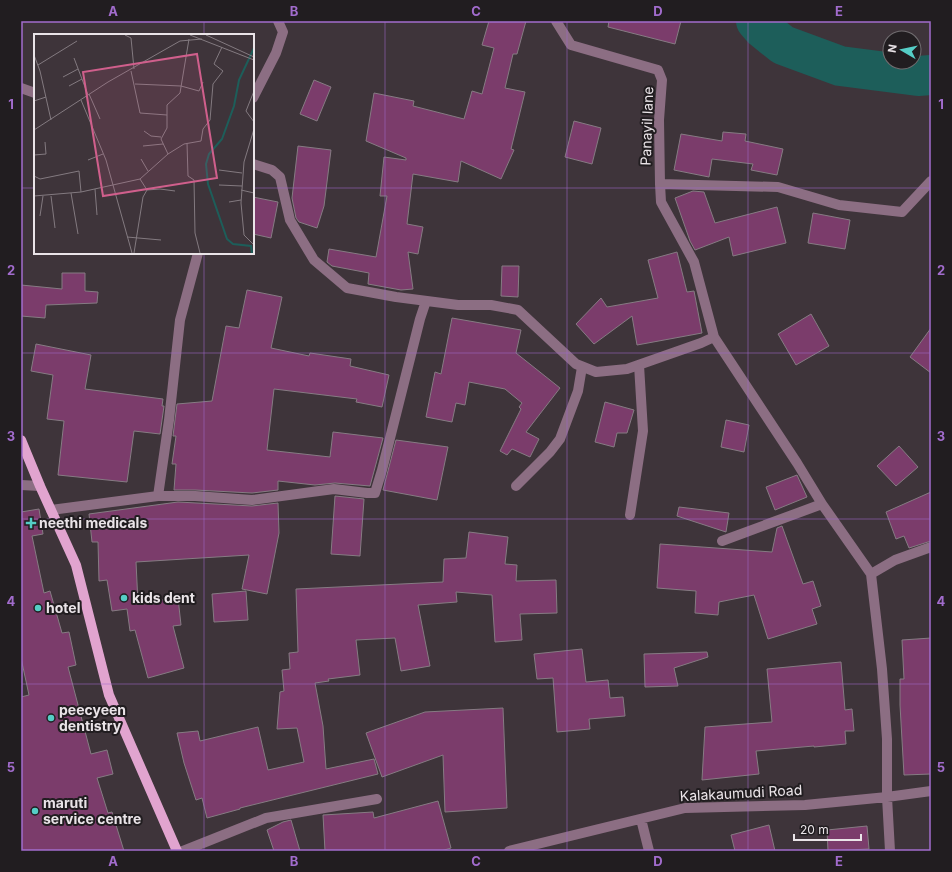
<svg xmlns="http://www.w3.org/2000/svg" width="952" height="872" viewBox="0 0 952 872" font-family="Inter,sans-serif">
  <rect width="100%" height="100%" fill="#3e343a"/>
  <g fill="none" stroke-linecap="round" stroke-linejoin="round">
    <path stroke="#1d5e5a" stroke-width="40" d="M 756,21 L 763,29 L 783,45 L 840,66 L 918,76 L 931,75"/>
  </g>
  <path fill="#7b3c6b" stroke="#867b83" d="M 489,21 L 526,21 L 517,54 L 513,54 L 505,88 L 525,92 L 511,149 L 514,150 L 501,179 L 461,161 L 458,182 L 413,174 L 407,224 L 423,227 L 418,254 L 408,252 L 413,289 L 401,290 L 368,284 L 369,273 L 332,266 L 327,262 L 329,249 L 376,257 L 387,196 L 380,196 L 384,157 L 406,160 L 406,158 L 366,141 L 374,93 L 414,101 L 413,106 L 464,119 L 472,91 L 482,94 L 494,48 L 482,45 Z
    M 609,21 L 681,21 L 675,44 L 608,27 Z
    M 314,80 L 331,87 L 317,121 L 300,114 Z
    M 574,121 L 601,128 L 592,164 L 565,157 Z
    M 723,132 L 746,134 L 745,141 L 783,149 L 777,175 L 751,170 L 753,164 L 712,159 L 709,177 L 674,170 L 681,134 L 722,141 Z
    M 298,146 L 331,150 L 324,206 L 317,228 L 299,222 L 296,218 L 292,198 Z
    M 693,191 L 704,192 L 715,223 L 777,207 L 786,243 L 733,256 L 729,237 L 695,250 L 690,241 L 675,198 Z
    M 253,197 L 278,202 L 271,238 L 253,234 Z
    M 813,213 L 850,220 L 845,249 L 808,243 Z
    M 677,252 L 687,292 L 694,291 L 702,333 L 637,345 L 632,316 L 594,344 L 576,324 L 601,298 L 607,307 L 658,298 L 648,260 Z
    M 502,266 L 519,266 L 518,297 L 501,296 Z
    M 62,273 L 85,273 L 85,291 L 98,292 L 97,303 L 46,305 L 45,318 L 21,316 L 21,285 L 62,289 Z
    M 247,290 L 282,297 L 271,348 L 309,356 L 310,353 L 351,359 L 350,366 L 389,375 L 382,407 L 356,402 L 357,399 L 274,389 L 267,450 L 330,457 L 333,432 L 383,438 L 370,486 L 335,483 L 315,485 L 278,481 L 278,490 L 252,493 L 195,490 L 174,490 L 176,464 L 172,464 L 176,436 L 173,436 L 177,404 L 212,401 L 226,326 L 239,328 Z
    M 811,314 L 829,346 L 796,365 L 778,334 Z
    M 452,318 L 521,330 L 516,353 L 560,388 L 526,432 L 539,439 L 530,457 L 512,449 L 507,455 L 500,451 L 521,409 L 519,407 L 522,403 L 505,389 L 469,382 L 465,405 L 456,403 L 452,422 L 426,417 L 435,372 L 441,374 Z
    M 931,328 L 931,373 L 910,357 Z
    M 36,344 L 91,355 L 85,389 L 163,399 L 162,406 L 164,406 L 160,434 L 134,431 L 127,482 L 58,475 L 64,421 L 47,419 L 53,375 L 31,371 Z
    M 605,402 L 634,410 L 627,433 L 617,433 L 614,447 L 595,442 Z
    M 726,420 L 749,425 L 744,452 L 721,447 Z
    M 396,440 L 448,447 L 437,500 L 383,490 Z
    M 899,446 L 918,467 L 896,486 L 877,466 Z
    M 797,475 L 807,497 L 775,510 L 766,487 Z
    M 931,492 L 931,541 L 909,548 L 904,536 L 896,539 L 886,512 Z
    M 335,496 L 364,499 L 360,556 L 331,554 Z
    M 178,502 L 252,506 L 278,503 L 279,533 L 267,594 L 242,589 L 249,555 L 136,562 L 138,603 L 178,598 L 181,625 L 173,626 L 184,668 L 148,678 L 135,630 L 130,631 L 127,609 L 112,611 L 107,580 L 99,581 L 98,542 L 92,542 L 89,514 Z
    M 679,507 L 729,513 L 726,532 L 677,516 Z
    M 39,509 L 43,534 L 32,536 L 44,593 L 50,591 L 62,633 L 69,632 L 76,665 L 68,667 L 91,754 L 107,750 L 113,774 L 97,778 L 108,813 L 112,812 L 124,851 L 21,851 L 21,697 L 29,695 L 21,658 L 21,512 Z
    M 782,526 L 803,584 L 813,581 L 821,606 L 812,609 L 817,624 L 768,639 L 754,595 L 719,602 L 718,615 L 695,613 L 696,591 L 657,588 L 660,544 L 772,552 L 777,528 Z
    M 469,532 L 508,537 L 505,564 L 517,565 L 516,581 L 556,580 L 557,613 L 520,614 L 522,640 L 495,642 L 492,595 L 456,592 L 457,602 L 418,605 L 430,666 L 401,671 L 395,638 L 356,640 L 360,675 L 328,679 L 329,681 L 315,683 L 323,726 L 326,769 L 374,759 L 378,774 L 240,808 L 240,809 L 207,818 L 202,798 L 196,800 L 184,763 L 177,733 L 198,731 L 200,741 L 258,727 L 268,770 L 304,762 L 297,728 L 277,729 L 280,692 L 284,691 L 282,670 L 290,669 L 289,653 L 298,652 L 296,589 L 443,582 L 444,559 L 466,558 Z
    M 246,591 L 248,620 L 214,622 L 212,594 Z
    M 931,638 L 931,774 L 904,775 L 900,705 L 900,679 L 904,679 L 902,640 Z
    M 582,649 L 586,682 L 608,680 L 610,698 L 623,697 L 625,716 L 589,719 L 590,729 L 557,732 L 553,678 L 537,679 L 534,654 Z
    M 707,652 L 708,657 L 674,668 L 678,686 L 645,687 L 644,654 Z
    M 841,662 L 845,710 L 852,709 L 854,731 L 845,731 L 846,744 L 814,747 L 814,746 L 756,751 L 759,774 L 702,780 L 705,727 L 772,722 L 767,669 Z
    M 503,708 L 507,808 L 445,812 L 443,755 L 382,777 L 366,733 L 425,712 Z
    M 438,801 L 451,848 L 441,851 L 325,851 L 323,815 L 373,812 L 374,818 Z
    M 291,820 L 300,851 L 274,851 L 267,830 L 283,822 Z
    M 769,825 L 775,851 L 735,851 L 731,835 Z
    M 867,826 L 869,849 L 828,851 L 827,830 Z"/>
  <g fill="none" stroke-linecap="round" stroke-linejoin="round">
    <path stroke="#8c6e83" stroke-width="10" d="M 21,88 L 35,93
      M 253,98 L 276,53 L 283,32 L 278,21
      M 253,164 L 272,170 L 280,177 L 290,220 L 314,260 L 347,288 L 396,297 L 458,305 L 491,305 L 518,310 L 576,364 L 596,372 L 627,369 L 701,343 L 714,337 L 694,262 L 661,202 L 660,184 L 659,120 L 662,80 L 658,70 L 571,45 L 556,21
      M 660,184 L 778,187 L 839,205 L 902,212 L 931,181
      M 714,337 L 797,463 L 822,504 L 871,574 L 882,669 L 887,739 L 887,797 L 890,851
      M 21,485 L 40,486
      M 516,486 L 550,452 L 560,439 L 578,391 L 582,367
      M 158,496 L 169,420 L 180,320 L 198,253
      M 51,510 L 158,496 L 195,496 L 252,500 L 334,489 L 367,493 L 375,493 L 382,470 L 420,319 L 426,301
      M 630,515 L 643,431 L 639,365
      M 722,541 L 822,504
      M 871,574 L 895,560 L 931,547
      M 641,819 L 649,851
      M 183,851 L 266,818 L 377,799
      M 509,851 L 685,808 L 805,805 L 887,797 L 931,791"/>
    <path stroke="#e1a4cf" stroke-width="10" d="M 21,440 L 40,486 L 76,565 L 109,695 L 177,851"/>
  </g>
  <path fill="none" stroke="#a26ccd" stroke-width="1" stroke-opacity="0.55" d="M 204,21 L 204,35M 385,21 L 385,851M 567,21 L 567,851M 748,21 L 748,851M 21,188 L 35,188M 253,188 L 931,188M 204,253 L 204,851M 21,353 L 931,353M 21,519 L 931,519M 21,684 L 931,684"/>
  <g fill="#55cdc6" stroke="#211d20" stroke-width="1.5">
    <path d="M29 517h4v4h4v4h-4v4h-4v-4h-4v-4h4z"/>
    <circle cx="124" cy="598" r="4"/>
    <circle cx="38" cy="608" r="4"/>
    <circle cx="51" cy="718" r="4"/>
    <circle cx="35" cy="811" r="4"/>
  </g>
  <g text-anchor="middle" stroke-width="4" stroke-linejoin="round" paint-order="stroke">
    <g font-size="14" fill="#eae4e8" stroke="#211d20">
      <text transform="translate(647 126) rotate(-88)" y="5">Panayil lane</text>
      <text transform="translate(741 793) rotate(-3)" y="5">Kalakaumudi Road</text>
    </g>
    <g font-size="14" font-weight="bold" fill="#eae4e8" stroke="#211d20" text-anchor="start">
      <text x="39" y="528">neethi medicals</text>
      <text x="132" y="603">kids dent</text>
      <text x="46" y="613">hotel</text>
      <text x="59" y="715">peecyeen<tspan x="59" dy="16">dentistry</tspan></text>
      <text x="43" y="808">maruti<tspan x="43" dy="16">service centre</tspan></text>
    </g>
  </g>
  <g transform="translate(34 34)">
    <rect width="220" height="220" fill="#3e343a"/>
    <path fill="none" stroke="#1d5e5a" stroke-width="2" d="M 218,219 L 217,212 L 199,210 L 193,205 L 174,150 L 172,130 L 175,120 L 188,105 L 200,72 L 205,46 L 220,14"/>
    <path fill="none" stroke="#837a80" stroke-width="1" d="M 91,1 L 97,4 L 100,35M 156,1 L 220,26M 172,1 L 220,23M 155,5 L 146,59 L 133,71 L 133,94 L 127,105 L 134,120 L 150,110 L 167,107 L 169,95 L 176,86 L 179,50 L 189,37 L 180,30 L 188,13M 0,21 L 6,37 L 17,86M 40,24 L 54,61M 4,31 L 43,7M 97,37 L 106,79 L 133,81M 29,43 L 44,35M 101,50 L 147,52 L 165,57 L 169,48M 35,52 L 48,45M 220,57 L 212,77 L 220,88M 55,60 L 66,85M 47,66 L 72,126 L 98,219M 0,67 L 12,63M 220,95 L 210,128 L 207,169 L 210,201 L 220,211M 0,96 L 74,48 L 146,7 L 168,5M 110,97 L 117,102 L 127,103M 153,109 L 154,142 L 160,146 L 161,199 L 166,219M 109,112 L 129,110M 0,121 L 12,120 L 11,108M 107,125 L 114,137M 54,126 L 69,120M 185,136 L 208,139M 0,142 L 6,145 L 45,137 L 47,158M 106,145 L 113,156M 185,151 L 208,152M 61,155 L 63,181M 207,156 L 220,159M 37,159 L 44,200M 0,162 L 47,158 L 106,145 L 134,120M 17,162 L 21,194M 195,168 L 207,166M 6,182 L 9,162M 93,203 L 127,206M 100,219 L 109,163 L 113,156 L 126,155 L 141,157"/>
    <path fill="#d05f8c" fill-opacity="0.15" stroke="#d05f8c" stroke-width="2" d="M 163,20 L 183,144 L 69,162 L 49,38 Z"/>
    <rect width="220" height="220" fill="none" stroke="#eae4e8" stroke-width="2"/>
  </g>
  <rect width="952" height="872" fill="none" stroke="#211d20" stroke-width="44"/>
  <g transform="translate(902 50) rotate(279)"><circle r="19" fill="#211d20" stroke="#716d70"/>
  <path d="M0-3L7 15L0 10L-7 15Z" fill="#55cdc6"/>
  <text y="-6" font-size="11" font-weight="bold" text-anchor="middle" fill="#eae4e8">N</text>
  </g>
  <path d="M794 834v6h67v-6" fill="none" stroke="#eae4e8" stroke-width="2"/>
  <text x="800" y="834" font-size="12" fill="#eae4e8" stroke="#211d20" stroke-width="3" paint-order="stroke">20 m</text>
  <rect x="22" y="22" width="908" height="828" fill="none" stroke="#a26ccd" stroke-width="1.5"/>
  <g font-size="13" text-anchor="middle" font-weight="bold" fill="#a26ccd">
    <text x="113" y="16">A</text>
    <text x="294" y="16">B</text>
    <text x="476" y="16">C</text>
    <text x="658" y="16">D</text>
    <text x="839" y="16">E</text>
    <text x="11" y="109">1</text>
    <text x="941" y="109">1</text>
    <text x="11" y="275">2</text>
    <text x="941" y="275">2</text>
    <text x="11" y="441">3</text>
    <text x="941" y="441">3</text>
    <text x="11" y="606">4</text>
    <text x="941" y="606">4</text>
    <text x="11" y="772">5</text>
    <text x="941" y="772">5</text>
    <text x="113" y="866">A</text>
    <text x="294" y="866">B</text>
    <text x="476" y="866">C</text>
    <text x="658" y="866">D</text>
    <text x="839" y="866">E</text>
  </g>
</svg>
